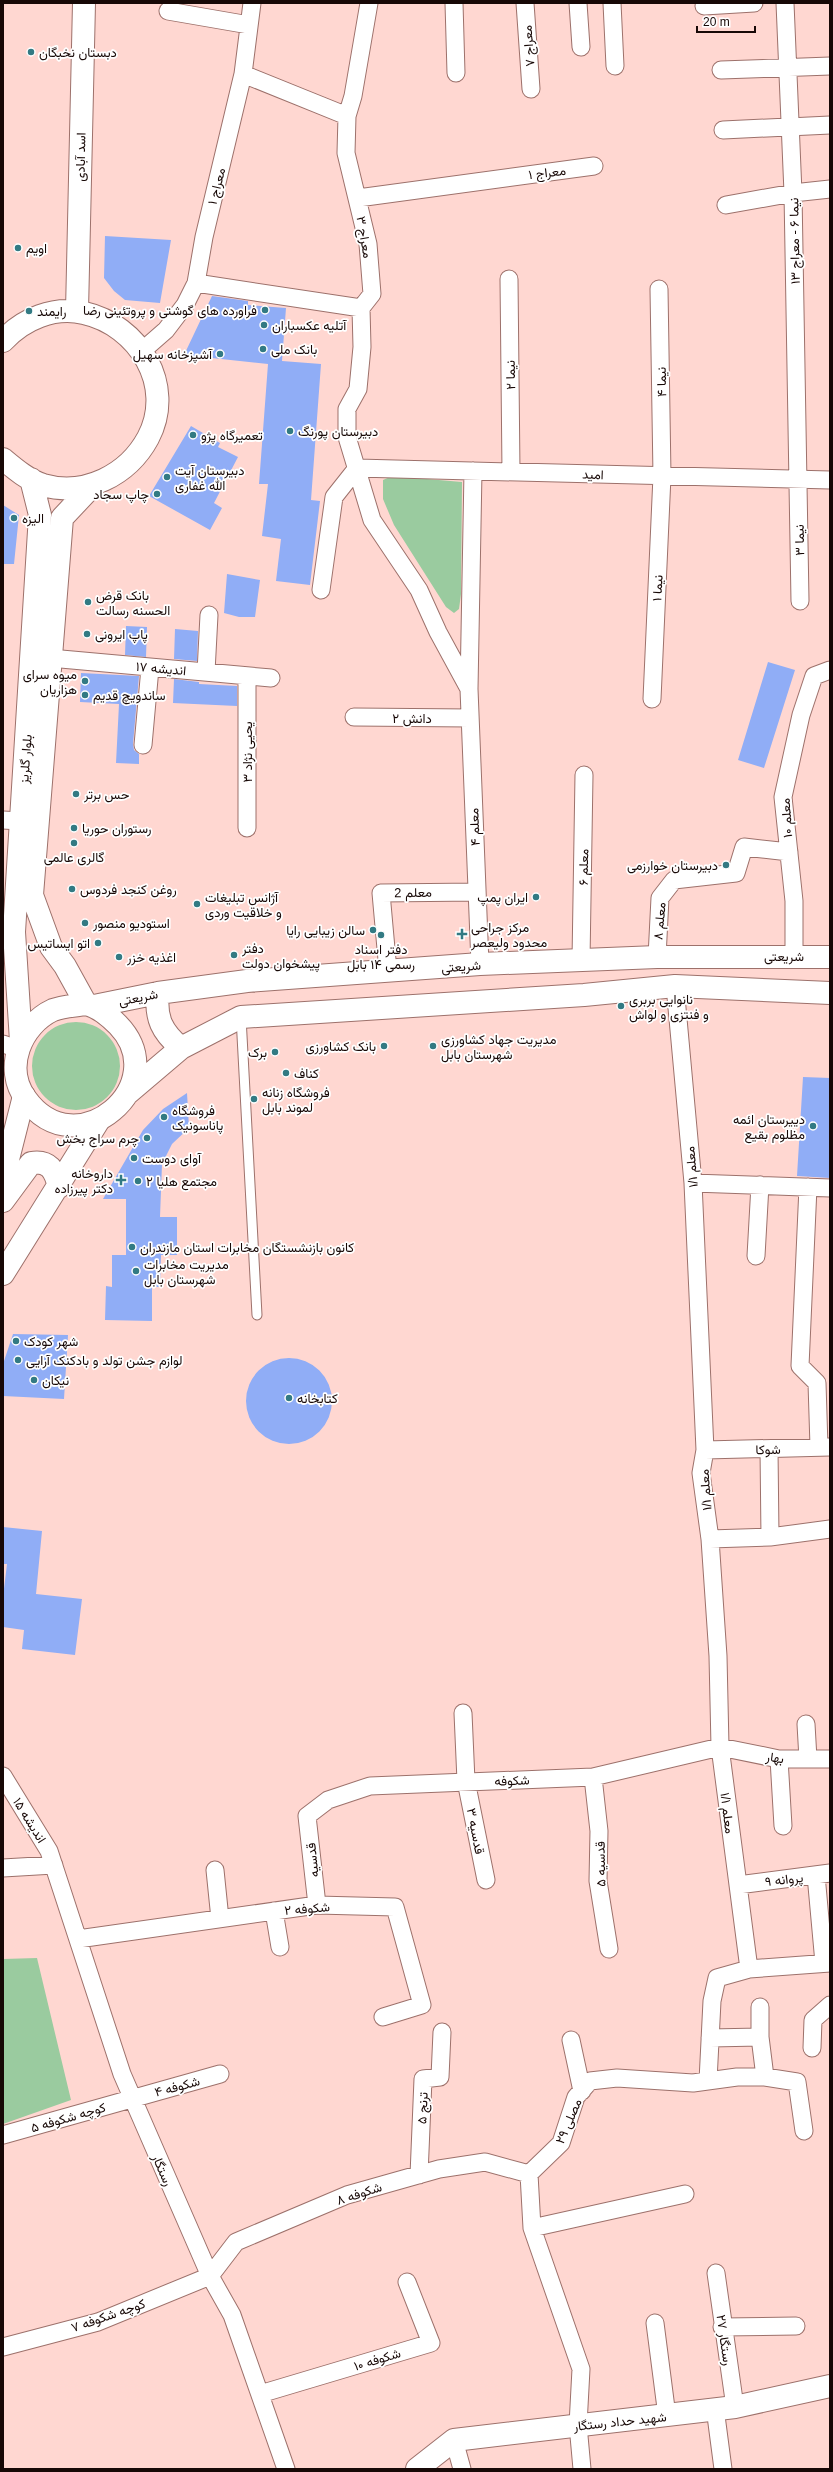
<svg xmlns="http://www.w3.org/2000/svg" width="833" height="2472" viewBox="0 0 833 2472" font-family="Arial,Vazirmatn,sans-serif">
  <rect width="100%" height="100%" fill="#ffd7d1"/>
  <path fill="#9acb9f" d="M 392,476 L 462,482 L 461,594 L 459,609 L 454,613 L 446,607 L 394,525 L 383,499 L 383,480 Z
    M32 1066a44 44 0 1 1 88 0a44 44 0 1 1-88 0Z
    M 37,1958 L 71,2100 L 3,2124 L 3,1959 Z"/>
  <path fill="#90adf6" d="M 105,236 L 171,240 L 160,303 L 125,300 L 114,291 L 104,278 Z
    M 212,296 L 248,301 L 248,305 L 286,308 L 282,361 L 321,364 L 311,500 L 320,501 L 310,585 L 276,581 L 281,539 L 262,536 L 268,484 L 259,484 L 268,364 L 184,355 Z
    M 191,426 L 220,443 L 218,447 L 238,457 L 214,503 L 222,508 L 210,530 L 149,496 Z
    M 3,505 L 19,515 L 14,564 L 3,564 Z
    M 227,574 L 260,580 L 255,617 L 239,617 L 224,613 Z
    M 126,626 L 147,627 L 146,657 L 125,655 Z
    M 175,629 L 198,631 L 197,661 L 174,659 Z
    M 768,662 L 795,670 L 764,768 L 738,760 Z
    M 81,673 L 139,676 L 133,744 L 134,750 L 139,754 L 139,764 L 116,763 L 119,704 L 80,702 Z
    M 174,679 L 199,682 L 199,684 L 237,686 L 237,706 L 173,703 Z
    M 803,1077 L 830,1078 L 830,1178 L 797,1176 Z
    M 187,1093 L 189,1128 L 172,1144 L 162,1164 L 160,1217 L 177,1217 L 177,1255 L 161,1255 L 160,1287 L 152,1287 L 152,1321 L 105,1320 L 106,1286 L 112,1287 L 112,1255 L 126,1255 L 126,1199 L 103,1199 L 143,1130 L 163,1109 Z
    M 13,1334 L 68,1335 L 64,1399 L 3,1396 L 3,1364 Z
    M246 1401a43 43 0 1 1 86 0a43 43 0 1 1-86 0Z
    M 3,1527 L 42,1531 L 36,1594 L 82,1599 L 75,1655 L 22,1649 L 24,1630 L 3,1627 L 3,1597 L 7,1564 L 3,1564 Z"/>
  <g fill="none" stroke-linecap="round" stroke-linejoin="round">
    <defs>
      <path id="lane" d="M 241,1017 L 257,1315"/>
      <path id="street" d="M 369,3 L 353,96 L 347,116 L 346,153 L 368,244 L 372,294 L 361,308 L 362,347 L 358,389 L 347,409 L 347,437 L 372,520 L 419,590 L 438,632 L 469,689
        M 454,3 L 456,73
        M 525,3 L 531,89
        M 578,3 L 581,47
        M 612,3 L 615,66
        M 785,3 L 793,193 L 800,601
        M 704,6 L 754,3
        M 168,11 L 249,25
        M 721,70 L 830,66
        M 243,74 L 347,116
        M 723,130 L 830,125
        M 358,198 L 594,166
        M 726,205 L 793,193 L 830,189
        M 509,279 L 511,472
        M 196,283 L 361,308
        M 142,351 L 166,330 L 185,305 L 196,283 L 204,237 L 243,74 L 252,3
        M 357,468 L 830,480
        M 473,471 L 469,689 L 480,964
        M 321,590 L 334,497 L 357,468
        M 50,658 L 271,678
        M 206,672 L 209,615
        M 247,676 L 247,828
        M 652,699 L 662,476 L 659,289
        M 354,717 L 470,718
        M 143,745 L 150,668
        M 3,820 L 20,821
        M 794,956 L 794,901 L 783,797 L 801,715 L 814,676 L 830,670
        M 657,957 L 660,898 L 674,880 L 736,873 L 744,847 L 789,852
        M 581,960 L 584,775
        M 388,971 L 381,893 L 477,892
        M 675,986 L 693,1183 L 705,1450 L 701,1473 L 710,1539 L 718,1656 L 720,1747 L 749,1969
        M 3,1044 L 18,1049
        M 693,1183 L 830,1188
        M 808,1187 L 800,1366 L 817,1383 L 819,1447
        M 756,1256 L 760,1185
        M 769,1449 L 770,1537
        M 705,1450 L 830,1447
        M 710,1539 L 770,1537 L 830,1529
        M 463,1713 L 466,1781 L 486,1880
        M 806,1724 L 808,1759
        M 779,1759 L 783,1826
        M 3,1776 L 49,1851 L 122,2074 L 210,2276 L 232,2315 L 286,2469
        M 593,1777 L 599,1831 L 598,1881 L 609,1949
        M 3,1868 L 54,1865
        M 215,1870 L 220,1919
        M 816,1875 L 824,1963
        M 738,1885 L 830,1873
        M 317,1905 L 307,1816 L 328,1800 L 370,1786 L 593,1777 L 720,1747 L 779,1759 L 830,1759
        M 274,1911 L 280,1947
        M 78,1939 L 317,1905 L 395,1907 L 422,2005 L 383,2017
        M 760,2007 L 760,2037 L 765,2077
        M 710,2038 L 760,2037
        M 571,2040 L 582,2091
        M 812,2048 L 813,2020 L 830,2005
        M 708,2081 L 712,2001 L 717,1978 L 749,1969 L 830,1963
        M 3,2135 L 220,2074
        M 419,2175 L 423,2079 L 440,2077 L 442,2032
        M 532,2228 L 685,2194
        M 716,2273 L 735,2407
        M 655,2323 L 667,2416
        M 722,2327 L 796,2326
        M 3,2347 L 98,2322 L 210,2276 L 236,2242 L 347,2195 L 439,2169 L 485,2162 L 529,2174
        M 260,2394 L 431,2343 L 407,2282
        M 715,2408 L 723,2469
        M 454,2440 L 462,2469
        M 582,2469 L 578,2425 L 581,2369 L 532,2228 L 529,2174 L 561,2143 L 576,2097 L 590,2081 L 617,2078 L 693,2083 L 737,2077 L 765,2077 L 797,2082 L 804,2131"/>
      <path id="secondary" d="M 3,1179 L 24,1096
        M 3,1201 L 31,1163 C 49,1160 55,1170 59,1187
        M 3,1274 L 99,1120
        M 417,2469 L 454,2440 L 735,2407 L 830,2386"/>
      <path id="primary" d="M 77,311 L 84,3
        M 3,341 C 23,319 54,306 84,313 C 138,325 176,385 148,438 C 128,475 85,497 43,485 C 28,480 15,469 3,459
        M 158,993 C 155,1018 162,1032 181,1048
        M 86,1004 L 65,966 L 51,947 L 32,895 L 62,518 L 94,484
        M 86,1004 C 99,1007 109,1016 118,1025 C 175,1084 77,1169 26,1099 C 3,1068 21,1025 53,1010 C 63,1006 75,1006 86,1004 Z
        M 94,1006 L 158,993 L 247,981 L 480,964 L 657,957 L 830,957
        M 21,1041 L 14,932 L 40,515 L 31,479
        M 128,1093 L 181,1048 L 241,1017 L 584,995 L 675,986 L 830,993"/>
    </defs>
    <use href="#lane" stroke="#9d716b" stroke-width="11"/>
    <use href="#street" stroke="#9d716b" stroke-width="19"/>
    <use href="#secondary" stroke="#9d716b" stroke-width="24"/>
    <use href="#primary" stroke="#9d716b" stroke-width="24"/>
    <use href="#lane" stroke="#fff" stroke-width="9"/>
    <use href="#street" stroke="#fff" stroke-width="17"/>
    <use href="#secondary" stroke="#fff" stroke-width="22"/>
    <use href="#primary" stroke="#fff" stroke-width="22"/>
  </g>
  <g fill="#327a83" stroke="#fff" stroke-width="1.5">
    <circle cx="31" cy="52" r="4"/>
    <circle cx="18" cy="248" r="4"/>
    <circle cx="265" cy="310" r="4"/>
    <circle cx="29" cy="311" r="4"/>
    <circle cx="264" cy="325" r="4"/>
    <circle cx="263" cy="349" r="4"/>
    <circle cx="220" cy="354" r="4"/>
    <circle cx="290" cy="431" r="4"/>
    <circle cx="193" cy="435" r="4"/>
    <circle cx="167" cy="477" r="4"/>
    <circle cx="157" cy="494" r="4"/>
    <circle cx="14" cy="518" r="4"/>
    <circle cx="88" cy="602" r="4"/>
    <circle cx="87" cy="634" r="4"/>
    <circle cx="85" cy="681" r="4"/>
    <circle cx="85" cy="695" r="4"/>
    <circle cx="76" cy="794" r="4"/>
    <circle cx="74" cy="828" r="4"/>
    <circle cx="74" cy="843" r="4"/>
    <circle cx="726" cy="865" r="4"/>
    <circle cx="72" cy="889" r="4"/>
    <circle cx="536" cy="897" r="4"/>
    <circle cx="197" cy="904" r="4"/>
    <circle cx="85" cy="923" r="4"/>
    <circle cx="373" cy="930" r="4"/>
    <path d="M460 928h4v4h4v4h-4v4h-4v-4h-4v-4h4z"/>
    <circle cx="381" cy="935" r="4"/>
    <circle cx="98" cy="943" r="4"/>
    <circle cx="234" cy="955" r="4"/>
    <circle cx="119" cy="957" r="4"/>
    <circle cx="621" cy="1006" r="4"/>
    <circle cx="384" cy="1046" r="4"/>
    <circle cx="433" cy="1046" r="4"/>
    <circle cx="275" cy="1052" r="4"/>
    <circle cx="286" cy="1073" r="4"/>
    <circle cx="254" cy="1099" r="4"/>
    <circle cx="164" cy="1117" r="4"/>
    <circle cx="813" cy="1126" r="4"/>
    <circle cx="147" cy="1138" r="4"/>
    <circle cx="134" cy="1158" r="4"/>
    <path d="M119 1174h4v4h4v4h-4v4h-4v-4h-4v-4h4z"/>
    <circle cx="138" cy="1181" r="4"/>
    <circle cx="132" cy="1247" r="4"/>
    <circle cx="136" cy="1271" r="4"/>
    <circle cx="16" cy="1341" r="4"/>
    <circle cx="18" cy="1360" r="4"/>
    <circle cx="34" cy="1380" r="4"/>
    <circle cx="289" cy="1398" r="4"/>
  </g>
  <g text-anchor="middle" stroke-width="3.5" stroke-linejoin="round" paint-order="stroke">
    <g font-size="13" fill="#170806" stroke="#fff">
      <text transform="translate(528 46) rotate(-94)" y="5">معراج ۷</text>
      <text transform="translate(80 157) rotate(-89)" y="5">اسد آبادی</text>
      <text transform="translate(547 172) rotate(-7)" y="5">معراج ۱</text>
      <text transform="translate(216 186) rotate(-76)" y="5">معراج ۱</text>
      <text transform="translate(365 237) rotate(80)" y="5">معراج ۳</text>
      <text transform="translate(794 241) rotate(-91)" y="5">نیما ۶ - معراج ۱۳</text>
      <text transform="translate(510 375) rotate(-91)" y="5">نیما ۲</text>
      <text transform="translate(661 382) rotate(-91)" y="5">نیما ۴</text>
      <text transform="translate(593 474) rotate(2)" y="5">امید</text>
      <text transform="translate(799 540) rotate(-91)" y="5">نیما ۳</text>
      <text transform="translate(657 588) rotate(-87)" y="5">نیما ۱</text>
      <text transform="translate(161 668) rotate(5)" y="5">اندیشه ۱۷</text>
      <text x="412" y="723">دانش ۲</text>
      <text transform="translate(247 752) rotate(-90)" y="5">یحیی نژاد ۳</text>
      <text transform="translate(25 759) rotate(-86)" y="5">بلوار گلریز</text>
      <text transform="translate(786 818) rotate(-94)" y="5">معلم ۱۰</text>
      <text transform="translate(474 827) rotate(-92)" y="5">معلم ۴</text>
      <text transform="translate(583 867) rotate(-89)" y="5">معلم ۶</text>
      <text transform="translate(413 892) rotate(-1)" y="5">معلم 2</text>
      <text transform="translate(659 921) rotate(-85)" y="5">معلم ۸</text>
      <text x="784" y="961">شریعتی</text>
      <text transform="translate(461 966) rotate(-4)" y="5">شریعتی</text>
      <text transform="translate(138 997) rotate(-11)" y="5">شریعتی</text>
      <text transform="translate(691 1167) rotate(-95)" y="5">معلم ۱/۱</text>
      <text transform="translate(768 1449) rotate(-1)" y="5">شوکا</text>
      <text transform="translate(705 1490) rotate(-94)" y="5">معلم ۱/۱</text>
      <text transform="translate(775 1757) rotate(8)" y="5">بهار</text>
      <text transform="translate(512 1780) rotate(-2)" y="5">شکوفه</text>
      <text transform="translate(728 1813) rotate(83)" y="5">معلم ۱/۱</text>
      <text transform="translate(30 1820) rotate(58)" y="5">اندیشه ۱۵</text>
      <text transform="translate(476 1831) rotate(79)" y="5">قدسیه ۳</text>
      <text transform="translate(312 1860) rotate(-96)" y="5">قدسیه</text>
      <text transform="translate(600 1864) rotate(-91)" y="5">قدسیه ۵</text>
      <text transform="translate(784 1879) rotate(-7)" y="5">پروانه ۹</text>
      <text transform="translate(307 1908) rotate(-5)" y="5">شکوفه ۲</text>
      <text transform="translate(177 2086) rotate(-15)" y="5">شکوفه ۴</text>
      <text transform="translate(422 2108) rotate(-87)" y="5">ترنج ۵</text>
      <text transform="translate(68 2117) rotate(-16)" y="5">کوچه شکوفه ۵</text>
      <text transform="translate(568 2121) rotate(-67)" y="5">مصلی ۲۹</text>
      <text transform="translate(163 2170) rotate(67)" y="5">رستگار</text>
      <text transform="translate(359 2193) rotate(-18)" y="5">شکوفه ۸</text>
      <text transform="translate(108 2315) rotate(-19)" y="5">کوچه شکوفه ۷</text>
      <text transform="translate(725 2340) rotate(82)" y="5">رستگار ۲۷</text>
      <text transform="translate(377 2359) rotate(-17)" y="5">شکوفه ۱۰</text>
      <text transform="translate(620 2421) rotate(-6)" y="5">شهید حداد رستگار</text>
    </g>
    <g font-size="13" fill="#170806" stroke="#fff" text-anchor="start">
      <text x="39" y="57">دبستان نخبگان</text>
      <text x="26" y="253">اویم</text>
      <text x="257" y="315" text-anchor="end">فراورده های گوشتی و پروتئینی رضا</text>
      <text x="37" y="316">رایمند</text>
      <text x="272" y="330">آتلیه عکسباران</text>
      <text x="271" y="354">بانک ملی</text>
      <text x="212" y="359" text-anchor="end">آشپزخانه سهیل</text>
      <text x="298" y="436">دبیرستان پورنگ</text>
      <text x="201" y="440">تعمیرگاه پژو</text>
      <text x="175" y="475">دبیرستان آیت<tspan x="175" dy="15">الله غفاری</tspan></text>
      <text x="149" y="499" text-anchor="end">چاپ سجاد</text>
      <text x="22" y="523">الیزه</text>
      <text x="96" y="600">بانک قرض<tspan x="96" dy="15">الحسنه رسالت</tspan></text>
      <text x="95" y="639">پاپ ایرونی</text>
      <text x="77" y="679" text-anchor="end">میوه سرای<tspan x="77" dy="15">هزاریان</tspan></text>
      <text x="93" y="700">ساندویچ قدیم</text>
      <text x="84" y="799">حس برتر</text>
      <text x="82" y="833">رستوران حوریا</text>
      <text x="74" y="862" text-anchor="middle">گالری عالمی</text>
      <text x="718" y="870" text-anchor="end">دبیرستان خوارزمی</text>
      <text x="80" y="894">روغن کنجد فردوس</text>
      <text x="205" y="902">آژانس تبلیغات<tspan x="205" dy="15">و خلاقیت وردی</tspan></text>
      <text x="528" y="902" text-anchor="end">ایران پمپ</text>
      <text x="93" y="928">استودیو منصور</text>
      <text x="471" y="932">مرکز جراحی<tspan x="471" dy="15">محدود ولیعصر</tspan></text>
      <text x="365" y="935" text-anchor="end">سالن زیبایی رایا</text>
      <text x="90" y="948" text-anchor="end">اتو ایساتیس</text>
      <text x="242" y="953">دفتر<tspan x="242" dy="15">پیشخوان دولت</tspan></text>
      <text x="381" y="954" text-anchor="middle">دفتر اسناد<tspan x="381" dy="15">رسمی ۱۴ بابل</tspan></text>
      <text x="127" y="962">اغذیه خزر</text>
      <text x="629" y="1004">نانوایی بربری<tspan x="629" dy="15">و فنتزی و لواش</tspan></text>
      <text x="441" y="1044">مدیریت جهاد کشاورزی<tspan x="441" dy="15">شهرستان بابل</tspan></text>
      <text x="376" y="1051" text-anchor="end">بانک کشاورزی</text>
      <text x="267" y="1057" text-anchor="end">برک</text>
      <text x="294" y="1078">کناف</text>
      <text x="262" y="1097">فروشگاه زنانه<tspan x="262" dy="15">لموند بابل</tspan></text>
      <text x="172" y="1115">فروشگاه<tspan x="172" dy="15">پاناسونیک</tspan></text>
      <text x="805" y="1124" text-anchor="end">دییرستان ائمه<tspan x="805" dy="15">مظلوم بقیع</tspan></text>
      <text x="139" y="1143" text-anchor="end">چرم سراج بخش</text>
      <text x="142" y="1163">آوای دوست</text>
      <text x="113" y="1178" text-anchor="end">داروخانه<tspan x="113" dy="15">دکتر پیرزاده</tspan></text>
      <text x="146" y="1186">مجتمع هلیا ۲</text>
      <text x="140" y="1252">کانون بازنشستگان مخابرات استان مازندران</text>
      <text x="144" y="1269">مدیریت مخابرات<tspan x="144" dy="15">شهرستان بابل</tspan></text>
      <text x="24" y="1346">شهر کودک</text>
      <text x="26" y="1365">لوازم جشن تولد و بادکنک آرایی</text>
      <text x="42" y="1385">نیکان</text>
      <text x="297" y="1403">کتابخانه</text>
    </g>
  </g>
  <rect width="833" height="2472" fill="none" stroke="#170806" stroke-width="8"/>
  <path d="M697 26v6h58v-6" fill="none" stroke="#170806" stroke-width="2"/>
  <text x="703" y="26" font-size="12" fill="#170806" stroke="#ffffff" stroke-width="3" paint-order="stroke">20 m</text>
</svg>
